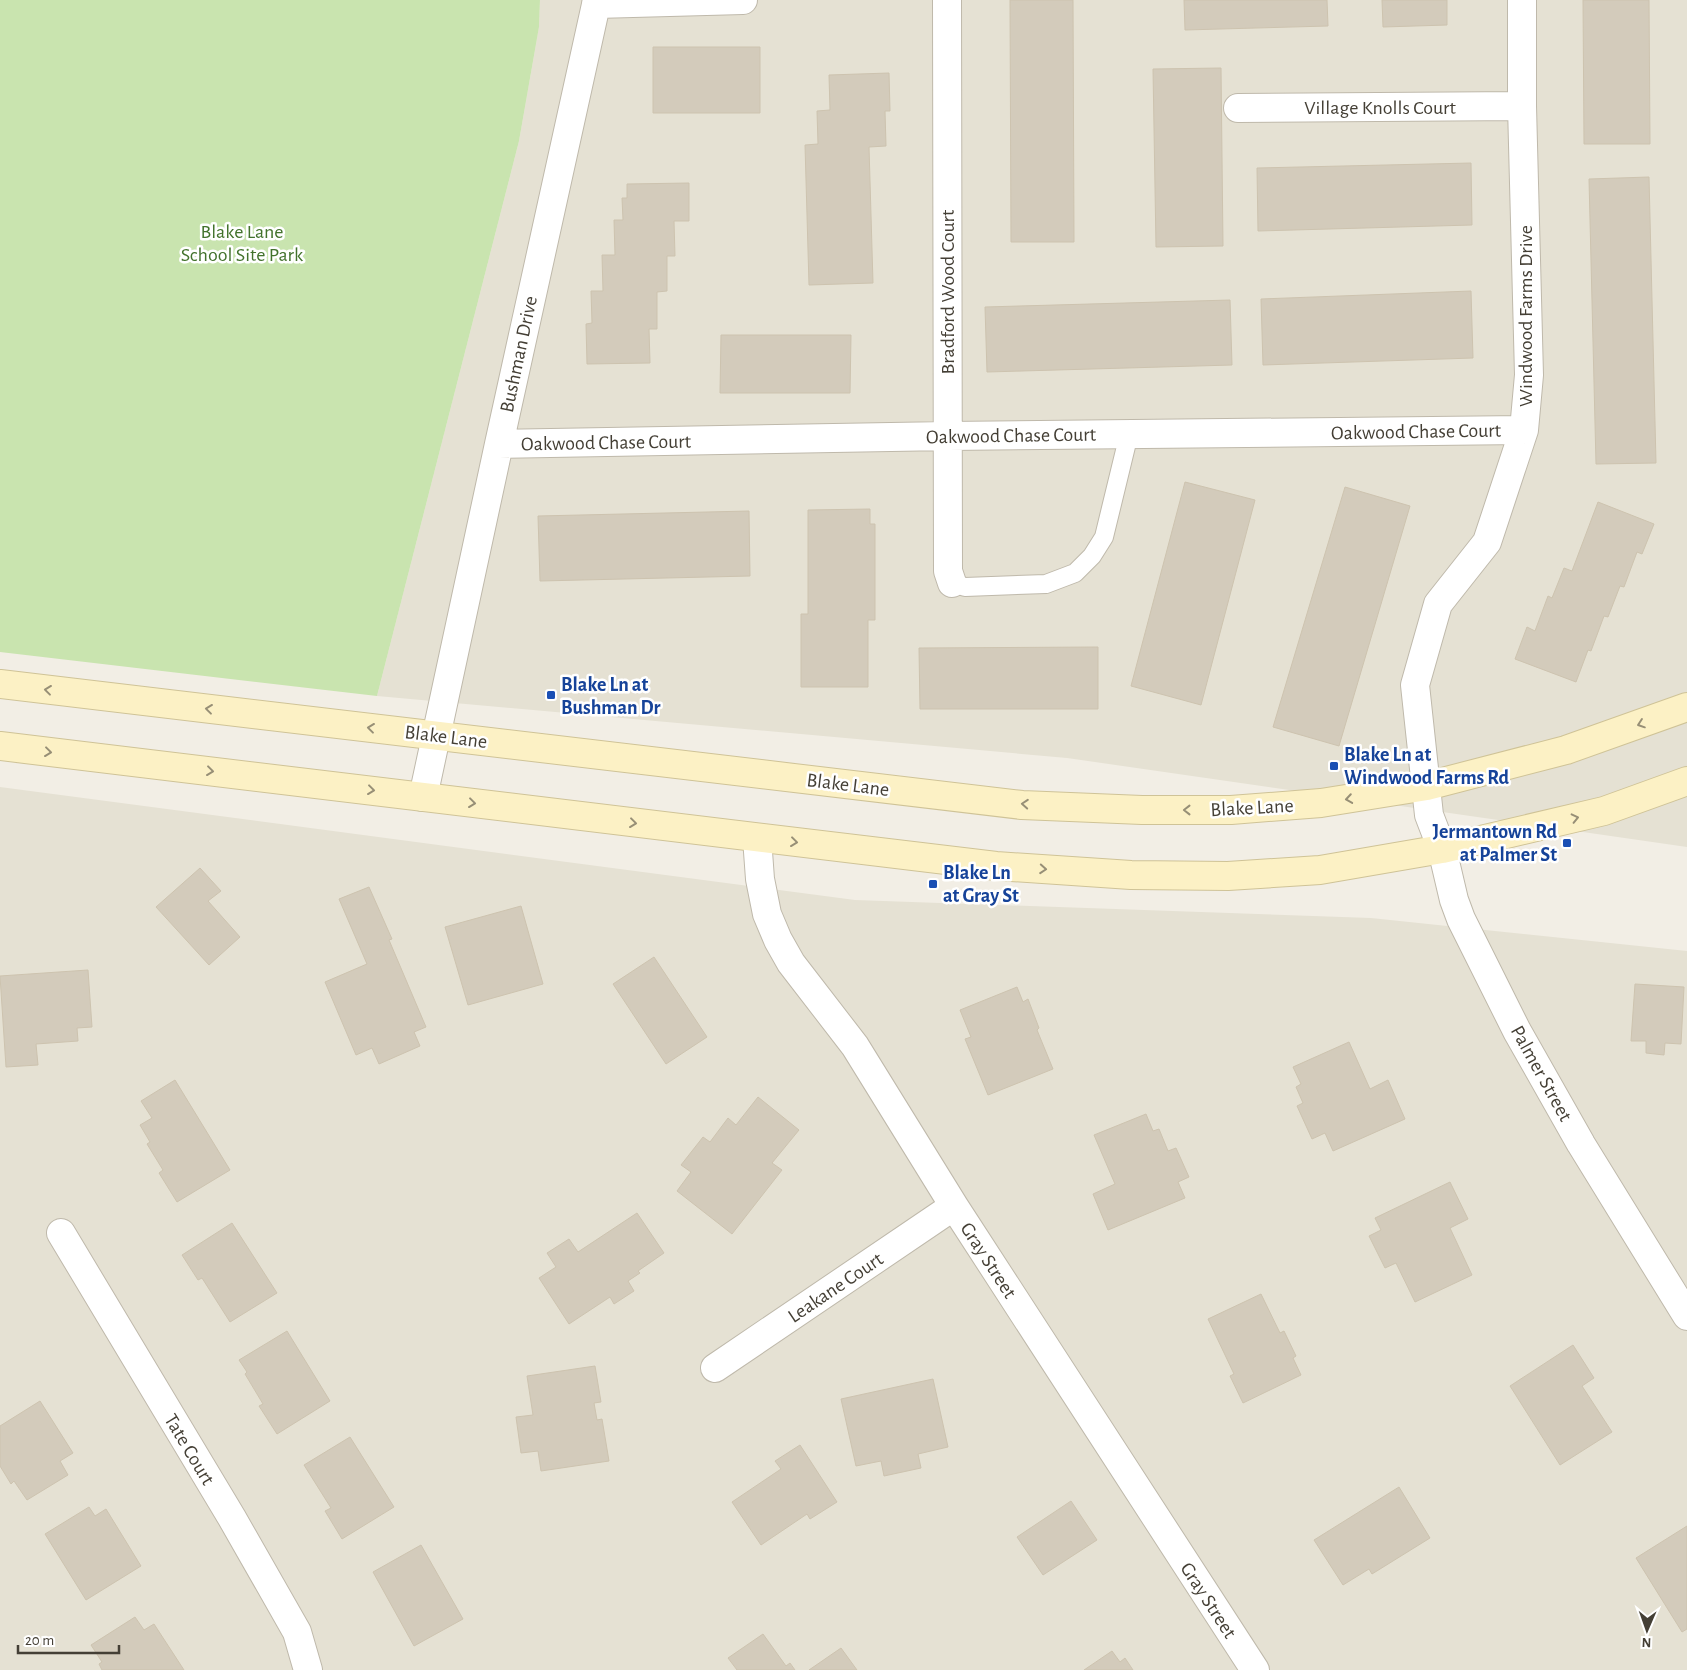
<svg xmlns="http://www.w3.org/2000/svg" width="1687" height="1670" viewBox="0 0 1687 1670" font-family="'Alegreya Sans',sans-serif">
  <rect width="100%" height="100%" fill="#f2eee5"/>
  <path fill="#e5e1d3" d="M 540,0 L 1687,0 L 1687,847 L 1067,758 L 377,696 L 519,141 L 539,27 Z
    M 0,787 L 855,900 L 1371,918 L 1687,951 L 1687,1670 L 0,1670 Z"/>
  <path fill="#c9e4af" d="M 0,0 L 540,0 L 539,27 L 519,141 L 377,696 L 0,652 Z"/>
  <path fill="#d3cbbb" stroke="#cdc3af" d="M 1010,0 L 1073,0 L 1074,242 L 1011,242 Z
    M 1184,0 L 1327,0 L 1328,26 L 1185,30 Z
    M 1382,0 L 1447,0 L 1447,25 L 1383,27 Z
    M 1583,0 L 1649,0 L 1650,144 L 1584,144 Z
    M 653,47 L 760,47 L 760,113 L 653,113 Z
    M 1221,68 L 1223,246 L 1156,247 L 1153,69 Z
    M 889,73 L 890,111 L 885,111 L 886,146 L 869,147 L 873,283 L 809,285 L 805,145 L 818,144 L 817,111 L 830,110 L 829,75 Z
    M 1471,163 L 1472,225 L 1258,231 L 1257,168 Z
    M 1649,177 L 1656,463 L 1596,464 L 1589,179 Z
    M 689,183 L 689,221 L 674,221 L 675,256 L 667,256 L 667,291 L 657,292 L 657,329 L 649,329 L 650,363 L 587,364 L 586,324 L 592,323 L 591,291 L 603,291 L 602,255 L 615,255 L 614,220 L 623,220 L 622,198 L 627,198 L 627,184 Z
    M 1471,291 L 1473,358 L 1263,365 L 1261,299 Z
    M 1230,300 L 1232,365 L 987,372 L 985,307 Z
    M 721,335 L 851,335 L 850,393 L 720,393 Z
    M 1185,482 L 1255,500 L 1201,705 L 1131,686 Z
    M 1345,487 L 1410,506 L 1339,746 L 1273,727 Z
    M 1598,502 L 1654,524 L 1642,554 L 1637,552 L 1624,587 L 1620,586 L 1608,617 L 1604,616 L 1591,651 L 1588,650 L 1576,682 L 1515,659 L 1527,627 L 1535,631 L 1548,596 L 1552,598 L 1564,568 L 1572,571 Z
    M 870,509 L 870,524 L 875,524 L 875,620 L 868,620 L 868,687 L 801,687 L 801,614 L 808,614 L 808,510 Z
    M 749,511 L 750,576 L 540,581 L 538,516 Z
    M 1098,647 L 1098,709 L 920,709 L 919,648 Z
    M 200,868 L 221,891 L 208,901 L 240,937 L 209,965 L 156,907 Z
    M 369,887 L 392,939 L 389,940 L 426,1027 L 414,1032 L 420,1046 L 379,1064 L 372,1048 L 356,1055 L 325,982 L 367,964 L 339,899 Z
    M 521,906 L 543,984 L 468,1005 L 445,927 Z
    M 654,957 L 707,1037 L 666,1064 L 613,984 Z
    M 88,970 L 92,1027 L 77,1028 L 78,1041 L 36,1044 L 38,1065 L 6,1067 L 0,976 Z
    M 1635,984 L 1684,987 L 1681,1044 L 1665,1043 L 1664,1055 L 1646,1053 L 1646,1041 L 1631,1041 Z
    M 1017,987 L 1023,1002 L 1028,999 L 1039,1028 L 1037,1030 L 1053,1069 L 988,1095 L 965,1039 L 971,1037 L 960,1010 Z
    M 1349,1042 L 1370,1089 L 1388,1080 L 1405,1119 L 1333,1151 L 1325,1133 L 1312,1139 L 1297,1106 L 1303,1103 L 1296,1087 L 1301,1084 L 1293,1067 Z
    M 175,1080 L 230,1170 L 177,1202 L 159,1173 L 163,1170 L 147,1144 L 150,1142 L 140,1125 L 152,1118 L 141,1101 Z
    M 758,1097 L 799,1130 L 772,1163 L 782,1170 L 732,1234 L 677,1191 L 691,1172 L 681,1165 L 703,1137 L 710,1142 L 728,1118 L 736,1125 Z
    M 1146,1114 L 1153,1131 L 1159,1129 L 1168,1151 L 1176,1148 L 1189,1177 L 1178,1182 L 1185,1198 L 1108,1230 L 1093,1194 L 1115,1184 L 1094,1135 Z
    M 1450,1182 L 1468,1219 L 1450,1228 L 1472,1275 L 1415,1302 L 1396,1263 L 1385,1268 L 1369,1236 L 1381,1230 L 1375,1218 Z
    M 637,1213 L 664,1253 L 638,1271 L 640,1273 L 628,1281 L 634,1291 L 614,1304 L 610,1297 L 569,1324 L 539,1278 L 556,1267 L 547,1253 L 569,1239 L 578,1252 Z
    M 232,1223 L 277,1293 L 230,1322 L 202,1278 L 198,1280 L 182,1255 Z
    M 1261,1294 L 1280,1333 L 1284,1331 L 1296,1356 L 1293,1358 L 1301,1375 L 1243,1403 L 1230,1376 L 1234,1374 L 1208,1319 Z
    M 287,1331 L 330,1401 L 277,1434 L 259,1406 L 263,1404 L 245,1374 L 247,1372 L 239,1360 Z
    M 1573,1345 L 1594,1378 L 1582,1386 L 1612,1432 L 1560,1465 L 1510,1386 Z
    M 595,1366 L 601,1402 L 594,1403 L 597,1420 L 602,1419 L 609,1461 L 541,1471 L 538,1451 L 521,1453 L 516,1417 L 533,1415 L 527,1376 Z
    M 933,1379 L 948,1447 L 918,1454 L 921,1468 L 884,1476 L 881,1461 L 856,1466 L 841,1399 Z
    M 40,1401 L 73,1453 L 60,1461 L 68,1475 L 27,1500 L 14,1481 L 11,1484 L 0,1466 L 0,1426 Z
    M 350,1437 L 394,1507 L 342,1539 L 325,1511 L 331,1508 L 304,1465 Z
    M 800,1445 L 837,1502 L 810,1519 L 807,1514 L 761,1545 L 732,1502 L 781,1469 L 775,1461 Z
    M 1399,1487 L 1430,1538 L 1372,1574 L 1369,1569 L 1343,1585 L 1314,1540 Z
    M 1071,1501 L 1097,1540 L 1043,1575 L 1017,1537 Z
    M 89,1507 L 95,1516 L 106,1509 L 141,1566 L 86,1600 L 45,1534 Z
    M 1687,1526 L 1687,1629 L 1682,1632 L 1636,1558 Z
    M 421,1545 L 463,1619 L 414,1646 L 373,1572 Z
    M 135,1617 L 144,1630 L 154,1624 L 184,1670 L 102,1670 L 99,1664 L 102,1662 L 91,1645 Z
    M 763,1634 L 786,1666 L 790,1663 L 795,1670 L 737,1670 L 728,1658 Z
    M 841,1648 L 857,1670 L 809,1670 Z
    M 1112,1651 L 1120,1662 L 1125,1658 L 1133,1670 L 1084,1670 Z"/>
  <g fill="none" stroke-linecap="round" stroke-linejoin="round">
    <defs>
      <path id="service" d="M 952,583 L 965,587 L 1046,584 L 1075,573 L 1092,556 L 1104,537 L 1129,434"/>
      <path id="minor" d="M 947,0 L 948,571 L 952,583
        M 1522,0 L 1522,106 L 1529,375 L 1524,430 L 1487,542 L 1438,604 L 1415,685 L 1429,815 L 1442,849 L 1454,900 L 1461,919 L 1517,1031 L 1581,1144 L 1687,1316
        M 596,4 L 743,0
        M 1238,108 L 1522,106
        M 499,444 L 948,436 L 1524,430
        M 423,797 L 499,444 L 597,0
        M 757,838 L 760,879 L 767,914 L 778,940 L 791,963 L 855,1046 L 954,1206 L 1255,1670
        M 61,1233 L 232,1518 L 297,1632 L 308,1670
        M 715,1368 L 954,1206"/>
      <path id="secondary" d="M 0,684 L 1022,805 L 1142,810 L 1231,810 L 1321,803 L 1427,786 L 1566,750 L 1687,707
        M 0,746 L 996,866 L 1131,875 L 1228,876 L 1320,870 L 1442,849 L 1604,811 L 1687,781"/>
    </defs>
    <use href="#service" stroke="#bfb9ab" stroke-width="20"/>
    <use href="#minor" stroke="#bfb9ab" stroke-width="30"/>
    <use href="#secondary" stroke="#cfc397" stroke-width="30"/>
    <use href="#service" stroke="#fff" stroke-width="18"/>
    <use href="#minor" stroke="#fff" stroke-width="28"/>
    <use href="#secondary" stroke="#fcf1c5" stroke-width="28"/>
  </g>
  <defs><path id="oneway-chevron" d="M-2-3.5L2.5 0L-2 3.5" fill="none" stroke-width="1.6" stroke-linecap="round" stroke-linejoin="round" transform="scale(1.25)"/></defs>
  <g stroke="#978f76">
    <use href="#oneway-chevron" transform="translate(48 690) rotate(-173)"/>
    <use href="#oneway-chevron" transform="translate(209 709) rotate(-173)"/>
    <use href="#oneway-chevron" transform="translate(1641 724) rotate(161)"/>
    <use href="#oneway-chevron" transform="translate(371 728) rotate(-173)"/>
    <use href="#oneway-chevron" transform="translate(48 752) rotate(7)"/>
    <use href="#oneway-chevron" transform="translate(210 771) rotate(7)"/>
    <use href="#oneway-chevron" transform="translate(371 790) rotate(7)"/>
    <use href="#oneway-chevron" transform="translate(1349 799) rotate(171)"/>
    <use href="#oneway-chevron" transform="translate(472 803) rotate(7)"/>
    <use href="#oneway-chevron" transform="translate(1025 804) rotate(-176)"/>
    <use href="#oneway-chevron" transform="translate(1187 810) rotate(180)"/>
    <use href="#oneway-chevron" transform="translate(1575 818) rotate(-13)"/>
    <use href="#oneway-chevron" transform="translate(633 823) rotate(7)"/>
    <use href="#oneway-chevron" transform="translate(794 842) rotate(7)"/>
    <use href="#oneway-chevron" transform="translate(1043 869) rotate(4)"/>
  </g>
  <g fill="#1a4fb4" stroke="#fff" stroke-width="2">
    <rect x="546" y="690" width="10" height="10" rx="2.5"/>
    <rect x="1329" y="761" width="10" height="10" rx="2.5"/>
    <rect x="1562" y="838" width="10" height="10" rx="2.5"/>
    <rect x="928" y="879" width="10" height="10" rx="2.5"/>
  </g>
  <g text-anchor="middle" stroke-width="5" stroke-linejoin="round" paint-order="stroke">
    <g font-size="20" fill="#443f35" stroke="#fff">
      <text x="1380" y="114">Village Knolls Court</text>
      <text transform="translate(947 292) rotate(-90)" y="7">Bradford Wood Court</text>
      <text transform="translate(1525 316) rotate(-90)" y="7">Windwood Farms Drive</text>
      <text transform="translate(518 354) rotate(-78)" y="7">Bushman Drive</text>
      <text transform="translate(1416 431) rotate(-1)" y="7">Oakwood Chase Court</text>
      <text transform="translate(1011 435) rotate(-1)" y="7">Oakwood Chase Court</text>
      <text transform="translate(606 442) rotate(-1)" y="7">Oakwood Chase Court</text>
      <text transform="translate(446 736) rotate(7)" y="7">Blake Lane</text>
      <text transform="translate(848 784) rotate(7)" y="7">Blake Lane</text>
      <text transform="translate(1252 807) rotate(-3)" y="7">Blake Lane</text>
      <text transform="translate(1542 1073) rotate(61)" y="7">Palmer Street</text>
      <text transform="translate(989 1260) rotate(57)" y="7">Gray Street</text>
      <text transform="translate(835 1287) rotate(-34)" y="7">Leakane Court</text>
      <text transform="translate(190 1449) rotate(59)" y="7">Tate Court</text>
      <text transform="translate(1209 1600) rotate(57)" y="7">Gray Street</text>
    </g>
    <g font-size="20" fill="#42722c" stroke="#fff">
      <text x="242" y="238">Blake Lane<tspan x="242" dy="23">School Site Park</tspan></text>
    </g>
    <g font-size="20" font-weight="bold" fill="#164399" stroke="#fff" text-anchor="start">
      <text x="561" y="691">Blake Ln at<tspan x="561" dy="23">Bushman Dr</tspan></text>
      <text x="1344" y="761">Blake Ln at<tspan x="1344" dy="23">Windwood Farms Rd</tspan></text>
      <text x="1557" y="838" text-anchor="end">Jermantown Rd<tspan x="1557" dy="23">at Palmer St</tspan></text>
      <text x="943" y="879">Blake Ln<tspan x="943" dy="23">at Gray St</tspan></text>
    </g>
  </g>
  <g transform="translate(1647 1630) rotate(182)" stroke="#ffffff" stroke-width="4" paint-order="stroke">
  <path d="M0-4L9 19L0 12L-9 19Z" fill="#443f35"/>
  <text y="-8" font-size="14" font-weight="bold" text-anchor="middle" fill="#443f35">N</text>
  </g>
  <path d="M18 1645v8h101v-8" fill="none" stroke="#443f35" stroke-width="2.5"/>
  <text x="25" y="1645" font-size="15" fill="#443f35" stroke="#ffffff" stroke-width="4" paint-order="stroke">20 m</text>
</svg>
